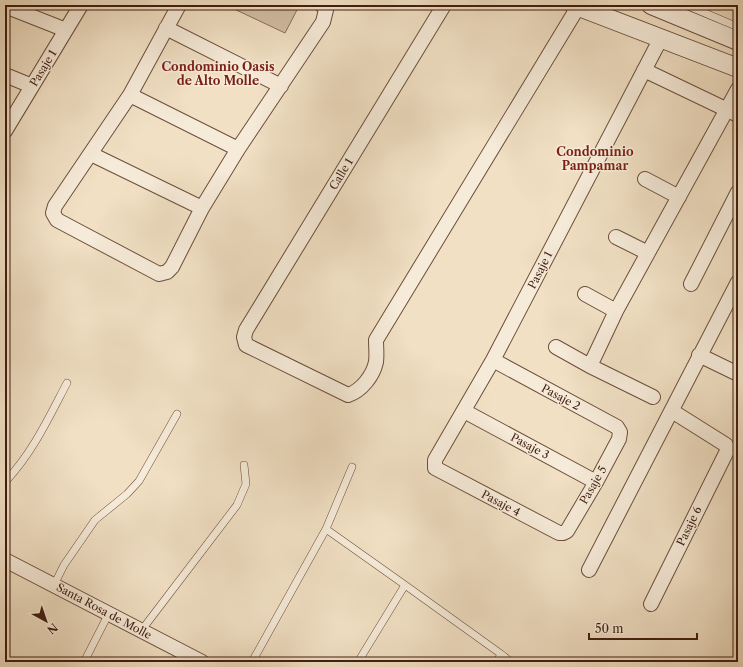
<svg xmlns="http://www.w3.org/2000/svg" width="743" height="667" viewBox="0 0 743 667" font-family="'Libre Caslon Text',serif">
  <rect width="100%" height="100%" fill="#f1e0c4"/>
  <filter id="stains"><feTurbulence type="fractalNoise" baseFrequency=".005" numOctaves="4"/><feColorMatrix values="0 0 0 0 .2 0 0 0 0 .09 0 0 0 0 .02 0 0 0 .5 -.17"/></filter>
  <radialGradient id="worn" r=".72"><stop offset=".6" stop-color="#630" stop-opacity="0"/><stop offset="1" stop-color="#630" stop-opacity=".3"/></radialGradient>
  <path fill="#d3bfa5" stroke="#8a6e5a" d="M 234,5 L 296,5 L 299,6 L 285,33 L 232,8 Z"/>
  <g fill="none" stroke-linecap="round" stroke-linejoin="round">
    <defs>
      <path id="service" d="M 686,5 L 738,27
        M 5,482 C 33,452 48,419 67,383
        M 326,529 L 352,467
        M 54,585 L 64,565 L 95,520 L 127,494 L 139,481 L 177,414
        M 405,585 L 501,654 L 497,662
        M 141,631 L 237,505 L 246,484 L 244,465
        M 501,654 L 511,662
        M 84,662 L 109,613
        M 252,662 L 326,529 L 405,585 L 358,662"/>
      <path id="minor" d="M 179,5 L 130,95 L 55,206 L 53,213 L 57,220 L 159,274 L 167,272 L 172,267 L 202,208 L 238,149 L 323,22 L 326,10 L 322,5
        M 444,5 L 246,330 L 244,337 L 246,345 L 348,395 C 361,391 373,376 376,362 C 377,355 376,347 376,340 L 578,7
        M 5,6 L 66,30
        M 166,28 L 281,86
        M 644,70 L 738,115
        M 5,75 L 32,86
        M 130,95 L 238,149
        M 5,131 L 81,5
        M 91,154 L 202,208
        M 645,179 L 679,197
        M 616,237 L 648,253
        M 691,284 L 738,192
        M 585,294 L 616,311
        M 556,347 L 590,366 L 653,397
        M 699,355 L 736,373
        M 493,360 L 617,427 L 620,432 L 619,439 L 596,482 L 567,531 L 563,533 L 559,533 L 435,468 L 435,460 L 493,360 L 661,38
        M 590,366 L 616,311 L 738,89
        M 464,411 L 596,482
        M 5,560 L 202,662
        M 589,570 L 738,282
        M 651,604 L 728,449 L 726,445 L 672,411"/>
      <path id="tertiary" d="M 574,5 L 738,68
        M 651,5 L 738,41"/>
    </defs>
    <use href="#service" stroke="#6c4e3c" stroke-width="8"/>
    <use href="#minor" stroke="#6c4e3c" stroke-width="16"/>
    <use href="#tertiary" stroke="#6c4e3c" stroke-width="20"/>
    <use href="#service" stroke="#f6ebd9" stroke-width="7"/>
    <use href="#minor" stroke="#f6ebd9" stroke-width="14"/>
    <use href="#tertiary" stroke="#f6ebd9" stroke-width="18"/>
  </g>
  <g text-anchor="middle" stroke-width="3" stroke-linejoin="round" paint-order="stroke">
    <g font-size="11" fill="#401d0f" stroke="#f6ebd9">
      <text transform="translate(43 68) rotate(-59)" y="4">Pasaje 1</text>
      <text transform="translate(341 174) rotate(-59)" y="4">Calle 1</text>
      <text transform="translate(540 270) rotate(-63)" y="4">Pasaje 1</text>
      <text transform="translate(561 397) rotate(28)" y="4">Pasaje 2</text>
      <text transform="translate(530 446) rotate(28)" y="4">Pasaje 3</text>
      <text transform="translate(593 485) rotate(-60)" y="4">Pasaje 5</text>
      <text transform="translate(501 503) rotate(28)" y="4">Pasaje 4</text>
      <text transform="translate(689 526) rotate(-64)" y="4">Pasaje 6</text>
      <text transform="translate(104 611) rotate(28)" y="4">Santa Rosa de Molle</text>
    </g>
    <g font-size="12" font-weight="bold" fill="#7a1f14" stroke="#f6ebd9">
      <text x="218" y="71">Condominio Oasis<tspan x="218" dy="14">de Alto Molle</tspan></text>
      <text x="595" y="156">Condominio<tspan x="595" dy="14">Pampamar</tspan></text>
    </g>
  </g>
  <rect width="743" height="667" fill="none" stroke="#f1e0c4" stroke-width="20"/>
  <rect x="6" y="6" width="731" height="655" fill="none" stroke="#401d0f" stroke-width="2"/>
  <rect x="10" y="10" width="723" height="647" fill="none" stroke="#401d0f"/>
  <g transform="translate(46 621) rotate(140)" stroke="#f6ebd9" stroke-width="3" paint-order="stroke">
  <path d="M0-3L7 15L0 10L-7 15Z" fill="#401d0f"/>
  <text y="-6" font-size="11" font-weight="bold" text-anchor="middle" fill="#401d0f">N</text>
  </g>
  <path d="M589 633v6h108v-6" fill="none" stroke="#401d0f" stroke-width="2"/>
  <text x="595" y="633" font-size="12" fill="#401d0f" stroke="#f6ebd9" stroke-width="3" paint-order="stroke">50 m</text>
  <rect width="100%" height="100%" filter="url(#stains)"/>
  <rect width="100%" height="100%" fill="url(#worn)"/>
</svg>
